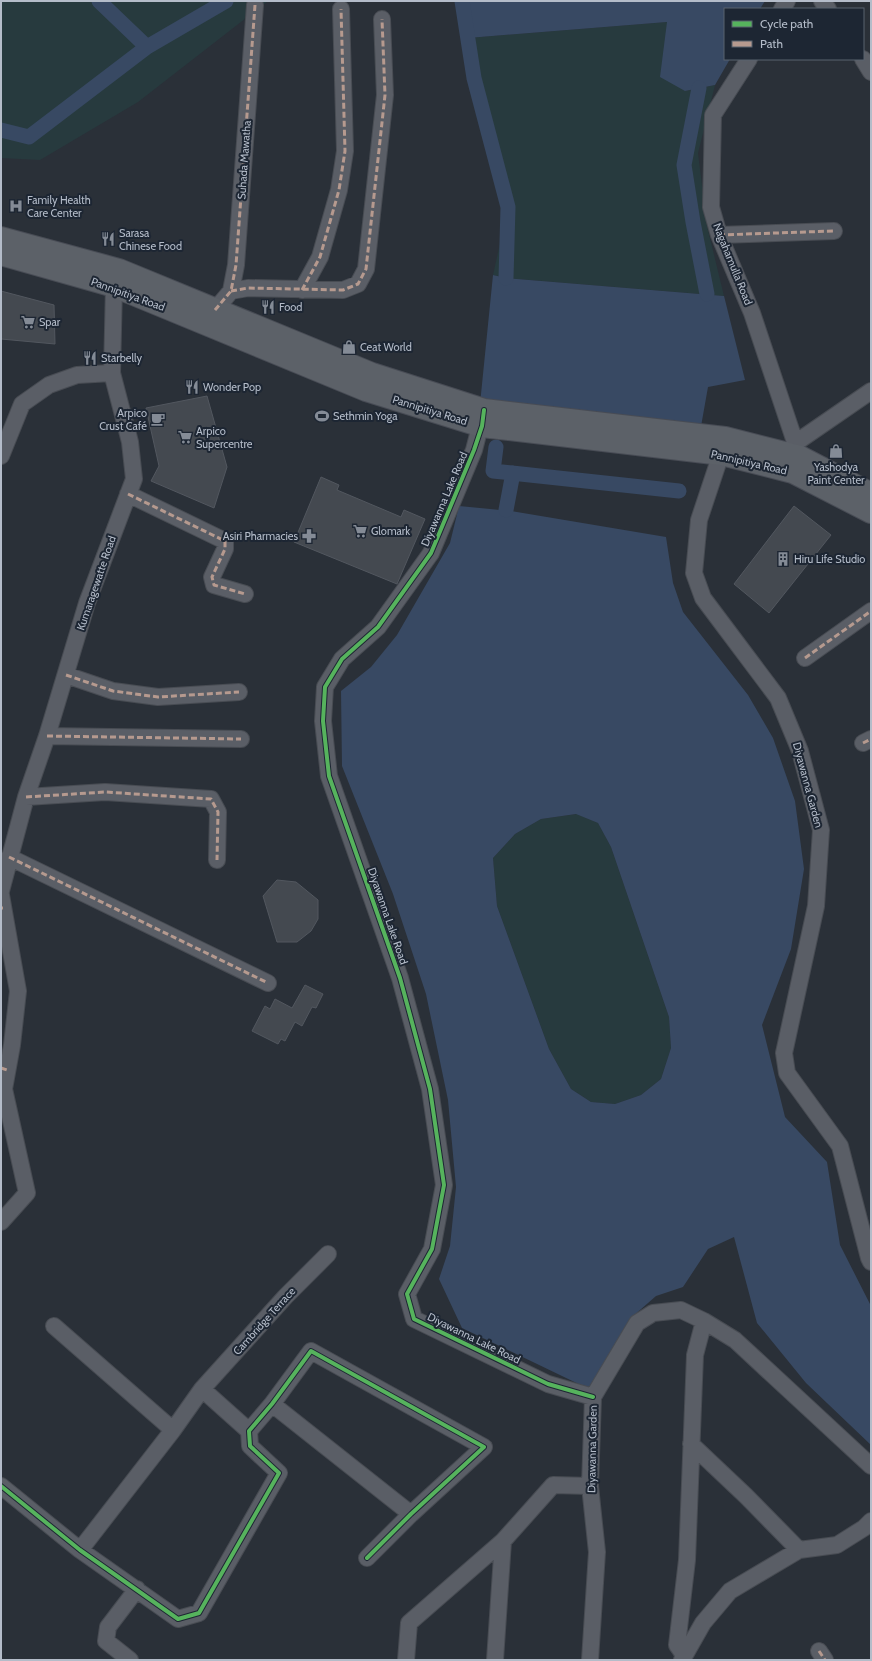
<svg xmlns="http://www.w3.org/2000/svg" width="872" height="1661" viewBox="0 0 872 1661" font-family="Cabin,sans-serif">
  <rect width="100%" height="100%" fill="#2a3038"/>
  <path fill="#273a3e" d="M 1,1 L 268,1 L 138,102 L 40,160 L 1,158 Z
    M 667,22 L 685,91 L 715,85 L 698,153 L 707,226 L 724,296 L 506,278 L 493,275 L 508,207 L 474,78 L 468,38 Z
    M 577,814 L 598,823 L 611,847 L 669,1017 L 671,1048 L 661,1079 L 641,1095 L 615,1104 L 591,1102 L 571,1089 L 549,1049 L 497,906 L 493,858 L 515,834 L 541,819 Z"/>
  <path fill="#384963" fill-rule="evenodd" d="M 462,1 L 765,1 L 760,9 L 725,9 L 725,59 L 730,59 L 715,85 L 685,91 L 660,77 L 667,22 L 468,38 Z
    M 493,275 L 506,278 L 724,296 L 745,380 L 708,387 L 700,432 L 480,404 Z
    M 459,506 L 511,511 L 666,537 L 673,583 L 683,612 L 748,695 L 773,738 L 795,801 L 804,869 L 791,949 L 762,1025 L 785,1117 L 827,1162 L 840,1245 L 871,1306 L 871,1445 L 806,1383 L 757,1323 L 734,1237 L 708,1249 L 683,1287 L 656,1296 L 632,1317 L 589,1389 L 462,1328 L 439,1279 L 450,1246 L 456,1187 L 448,1100 L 426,994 L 393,894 L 342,766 L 341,691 L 371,667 L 397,635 L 450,543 ZM 576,814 L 598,823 L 611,847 L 669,1017 L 671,1048 L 661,1079 L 641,1095 L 615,1104 L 591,1102 L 571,1089 L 549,1049 L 497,906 L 493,858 L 515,834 L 541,819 Z"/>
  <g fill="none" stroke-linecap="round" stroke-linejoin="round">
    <path stroke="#384963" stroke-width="15" d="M 99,1 L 147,47
      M 462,1 L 474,78 L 508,207 L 506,278
      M 699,88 L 684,165 L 693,222 L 707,294
      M 1,130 L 29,137 L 147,47 L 226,1
      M 496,447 L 493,471 L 679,491
      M 506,510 L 513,473"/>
  </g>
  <path fill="#444950" stroke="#52575f" d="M 1,291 L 54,305 L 55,344 L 1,339 Z
    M 207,396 L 227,467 L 214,508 L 151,481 L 159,466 L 146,408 Z
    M 321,477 L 339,485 L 337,490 L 401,517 L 404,510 L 425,519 L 397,584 L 294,542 Z
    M 794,506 L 831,535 L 769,613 L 734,584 Z
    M 277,880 L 296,882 L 318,900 L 318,919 L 311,931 L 297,942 L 277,942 L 263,896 Z
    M 305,985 L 323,994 L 316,1008 L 312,1007 L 302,1026 L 295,1022 L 285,1041 L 281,1039 L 278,1044 L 252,1031 L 265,1006 L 270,1009 L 275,999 L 292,1008 Z"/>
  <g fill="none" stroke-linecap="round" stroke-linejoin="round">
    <defs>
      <path id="minor" d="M 822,1 L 828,9
        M 782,9 L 787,1
        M 749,59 L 713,115 L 711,207 L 719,235 L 752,313 L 800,457 L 797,464
        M 863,59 L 871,72
        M 719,235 L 834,231
        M 302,290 L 320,257 L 339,190 L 345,151 L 341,9
        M 231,291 L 248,288 L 343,290 L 358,284 L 366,269 L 385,95 L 382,19
        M 215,310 L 231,291 L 236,265 L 255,5
        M 483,415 L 474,450 L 431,553 L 378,627 L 342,659 L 325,687 L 323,721 L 329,776 L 400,978 L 430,1089 L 444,1185 L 432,1249 L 407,1294 L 414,1319 L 548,1384 L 593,1397
        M 794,444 L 871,391
        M 724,445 L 699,520 L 694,573 L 703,598 L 778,698 L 800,751 L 821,830 L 816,906 L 784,1053 L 787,1073 L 840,1146 L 869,1258 L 871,1262
        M 1,456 L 22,404 L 49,385 L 77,375 L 112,373
        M 128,494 L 225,541 L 225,549 L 212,577 L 214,585 L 245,594
        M 805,658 L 871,611
        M 66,675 L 113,691 L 158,697 L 239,692
        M 47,736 L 241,739
        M 863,743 L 871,739
        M 26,797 L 105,792 L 211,799 L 218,812 L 217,860
        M 9,857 L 268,983
        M 1,891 L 26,797 L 47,736 L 87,603 L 134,479 L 130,442 L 112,373 L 114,286 L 117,277
        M 1,895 L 18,991 L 12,1045 L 4,1089 L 27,1193 L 1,1222
        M 54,1326 L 173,1430
        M 202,1389 L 249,1431
        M 272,1404 L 411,1514
        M 691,1444 L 746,1496 L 799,1550
        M 1,1486 L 80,1550 L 178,1619 L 199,1613 L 279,1473 L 250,1446 L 249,1431 L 272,1404 L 311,1351 L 484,1447 L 411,1514 L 367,1558
        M 80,1550 L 173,1430 L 202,1389 L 285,1297 L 328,1254
        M 819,1651 L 825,1660
        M 684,1655 L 677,1645 L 687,1560 L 695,1355 L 704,1321
        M 130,1660 L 106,1641 L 108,1627 L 137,1589
        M 406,1660 L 409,1623 L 503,1541 L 553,1485 L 590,1486
        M 495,1660 L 503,1541
        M 590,1660 L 597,1552 L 590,1486 L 593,1397 L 637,1323 L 653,1313 L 681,1310 L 704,1321 L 735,1340 L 871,1466
        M 682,1660 L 703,1623 L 730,1591 L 799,1550 L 837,1545 L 864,1528 L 871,1521"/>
      <path id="primary" d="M 1,238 L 119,270 L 372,374 L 484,410 L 725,438 L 800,457 L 871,494
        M 1,254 L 114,286 L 366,390 L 482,426 L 722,454 L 793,472 L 871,512"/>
    </defs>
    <use href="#minor" stroke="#484c53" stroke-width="18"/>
    <use href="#primary" stroke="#484c55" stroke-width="24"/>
    <use href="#minor" stroke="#5a5e66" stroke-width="16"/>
    <use href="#primary" stroke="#5c6168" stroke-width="22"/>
    <path stroke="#b69a8f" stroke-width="3" stroke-dasharray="6 3" stroke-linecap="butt" d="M 719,235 L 834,231
      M 302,290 L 320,257 L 339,190 L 345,151 L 341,9
      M 231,291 L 248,288 L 343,290 L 358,284 L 366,269 L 385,95 L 382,19
      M 215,310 L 231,291 L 236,265 L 255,5
      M 128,494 L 225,541 L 225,549 L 212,577 L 214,585 L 245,594
      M 805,658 L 871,611
      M 66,675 L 113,691 L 158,697 L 239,692
      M 47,736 L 241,739
      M 863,743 L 871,739
      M 26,797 L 105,792 L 211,799 L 218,812 L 217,860
      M 9,857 L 268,983
      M 1,908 L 3,908
      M 1,1068 L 7,1070
      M 819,1651 L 825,1660"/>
    <defs>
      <path id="cycleway" d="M 484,410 L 482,426 L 474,450 L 431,553 L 378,627 L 342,659 L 325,687 L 323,721 L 329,776 L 400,978 L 430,1089 L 444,1185 L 432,1249 L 407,1294 L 414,1319 L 548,1384 L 593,1397
        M 1,1486 L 80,1550 L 178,1619 L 199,1613 L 279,1473 L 250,1446 L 249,1431 L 272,1404 L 311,1351 L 484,1447 L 411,1514 L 367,1558"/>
    </defs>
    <use href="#cycleway" stroke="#1d2633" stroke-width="6"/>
    <use href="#cycleway" stroke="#56b35d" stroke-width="4"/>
  </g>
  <defs>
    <symbol id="hospital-bare" viewBox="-9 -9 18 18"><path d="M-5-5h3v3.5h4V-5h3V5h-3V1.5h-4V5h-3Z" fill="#848b96" stroke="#1d2633" stroke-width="2.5" paint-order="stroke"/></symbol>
    <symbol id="restaurant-bare" viewBox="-9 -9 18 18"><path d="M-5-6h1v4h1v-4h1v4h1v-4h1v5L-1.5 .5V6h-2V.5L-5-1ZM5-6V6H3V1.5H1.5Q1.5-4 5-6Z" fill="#848b96" stroke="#1d2633" stroke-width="2.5" paint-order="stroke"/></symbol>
    <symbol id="supermarket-bare" viewBox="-9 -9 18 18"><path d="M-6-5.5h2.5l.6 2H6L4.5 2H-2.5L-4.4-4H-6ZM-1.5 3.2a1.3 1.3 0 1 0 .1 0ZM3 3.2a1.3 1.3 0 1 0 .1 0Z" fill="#848b96" stroke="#1d2633" stroke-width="2.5" paint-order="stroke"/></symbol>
    <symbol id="shop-bare" viewBox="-9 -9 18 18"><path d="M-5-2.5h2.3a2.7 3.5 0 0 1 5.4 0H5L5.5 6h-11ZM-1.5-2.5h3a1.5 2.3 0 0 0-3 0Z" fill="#848b96" stroke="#1d2633" stroke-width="2.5" paint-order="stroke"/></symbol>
    <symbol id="stadium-bare" viewBox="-9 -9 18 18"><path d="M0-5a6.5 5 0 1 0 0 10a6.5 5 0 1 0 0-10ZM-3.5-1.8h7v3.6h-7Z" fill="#848b96" stroke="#1d2633" stroke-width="2.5" paint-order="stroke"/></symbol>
    <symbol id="cafe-bare" viewBox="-9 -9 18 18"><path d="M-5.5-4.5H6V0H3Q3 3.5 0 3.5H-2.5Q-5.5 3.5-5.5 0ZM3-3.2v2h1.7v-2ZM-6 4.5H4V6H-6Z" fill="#848b96" stroke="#1d2633" stroke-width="2.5" paint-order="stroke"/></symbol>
    <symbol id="pharmacy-bare" viewBox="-9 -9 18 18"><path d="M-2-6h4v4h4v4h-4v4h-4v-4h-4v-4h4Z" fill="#848b96" stroke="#1d2633" stroke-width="2.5" paint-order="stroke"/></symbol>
    <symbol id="building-bare" viewBox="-9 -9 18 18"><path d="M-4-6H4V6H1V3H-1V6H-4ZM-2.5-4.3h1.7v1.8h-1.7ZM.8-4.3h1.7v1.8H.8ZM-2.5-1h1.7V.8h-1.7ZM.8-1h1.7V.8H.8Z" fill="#848b96" stroke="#1d2633" stroke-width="2.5" paint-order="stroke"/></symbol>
  </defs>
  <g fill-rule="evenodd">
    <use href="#hospital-bare" x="6" y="196" width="20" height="20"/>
    <use href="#restaurant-bare" x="98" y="229" width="20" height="20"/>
    <use href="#restaurant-bare" x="258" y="297" width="20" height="20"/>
    <use href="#supermarket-bare" x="18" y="312" width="20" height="20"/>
    <use href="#shop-bare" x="339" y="337" width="20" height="20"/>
    <use href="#restaurant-bare" x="80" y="348" width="20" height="20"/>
    <use href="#restaurant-bare" x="182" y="377" width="20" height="20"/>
    <use href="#stadium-bare" x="312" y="406" width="20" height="20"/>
    <use href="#cafe-bare" x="148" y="409" width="20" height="20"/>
    <use href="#supermarket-bare" x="175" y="427" width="20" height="20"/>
    <use href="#shop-bare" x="826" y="441" width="20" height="20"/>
    <use href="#supermarket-bare" x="350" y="521" width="20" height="20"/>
    <use href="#pharmacy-bare" x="299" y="526" width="20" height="20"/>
    <use href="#building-bare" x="773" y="549" width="20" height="20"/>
  </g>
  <g text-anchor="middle" stroke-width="4" stroke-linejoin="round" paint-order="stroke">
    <g font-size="11" fill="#b4bcc9" stroke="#1d2633">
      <text transform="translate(244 160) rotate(-86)" y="4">Suhada Mawatha</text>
      <text transform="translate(733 264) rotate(68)" y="4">Nagahamulla Road</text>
      <text transform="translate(128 294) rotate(20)" y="4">Pannipitiya Road</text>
      <text transform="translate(430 410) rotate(17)" y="4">Pannipitiya Road</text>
      <text transform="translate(749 462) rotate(13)" y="4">Pannipitiya Road</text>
      <text transform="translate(444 499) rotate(-67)" y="4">Diyawanna Lake Road</text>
      <text transform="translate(96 583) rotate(-71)" y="4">Kumaragewatte Road</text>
      <text transform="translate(808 785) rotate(75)" y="4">Diyawanna Garden</text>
      <text transform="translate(388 916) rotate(71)" y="4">Diyawanna Lake Road</text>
      <text transform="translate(264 1321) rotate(-48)" y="4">Cambridge Terrace</text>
      <text transform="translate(474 1338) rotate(26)" y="4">Diyawanna Lake Road</text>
      <text transform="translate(592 1449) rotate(-89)" y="4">Diyawanna Garden</text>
    </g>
    <g font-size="11" fill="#b4bcc9" stroke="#1d2633" text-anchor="start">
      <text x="27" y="204">Family Health<tspan x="27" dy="13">Care Center</tspan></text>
      <text x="119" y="237">Sarasa<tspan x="119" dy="13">Chinese Food</tspan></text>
      <text x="279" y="311">Food</text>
      <text x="39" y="326">Spar</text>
      <text x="360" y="351">Ceat World</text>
      <text x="101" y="362">Starbelly</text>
      <text x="203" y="391">Wonder Pop</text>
      <text x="147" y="417" text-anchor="end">Arpico<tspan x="147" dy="13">Crust Café</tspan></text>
      <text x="333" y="420">Sethmin Yoga</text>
      <text x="196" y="435">Arpico<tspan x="196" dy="13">Supercentre</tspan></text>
      <text x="836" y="471" text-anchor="middle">Yashodya<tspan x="836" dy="13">Paint Center</tspan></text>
      <text x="371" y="535">Glomark</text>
      <text x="298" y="540" text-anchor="end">Asiri Pharmacies</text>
      <text x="794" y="563">Hiru Life Studio</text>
    </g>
  </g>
  <rect width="872" height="1661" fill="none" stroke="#b4bcc9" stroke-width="4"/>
  <rect x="724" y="8" width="140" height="52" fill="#1d2633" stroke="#59626f"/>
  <rect x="732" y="21" width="20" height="6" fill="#56b35d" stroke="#59626f"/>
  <text x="760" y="28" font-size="12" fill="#b4bcc9">Cycle path</text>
  <rect x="732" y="41" width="20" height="6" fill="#b69a8f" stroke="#59626f"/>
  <text x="760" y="48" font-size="12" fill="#b4bcc9">Path</text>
</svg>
